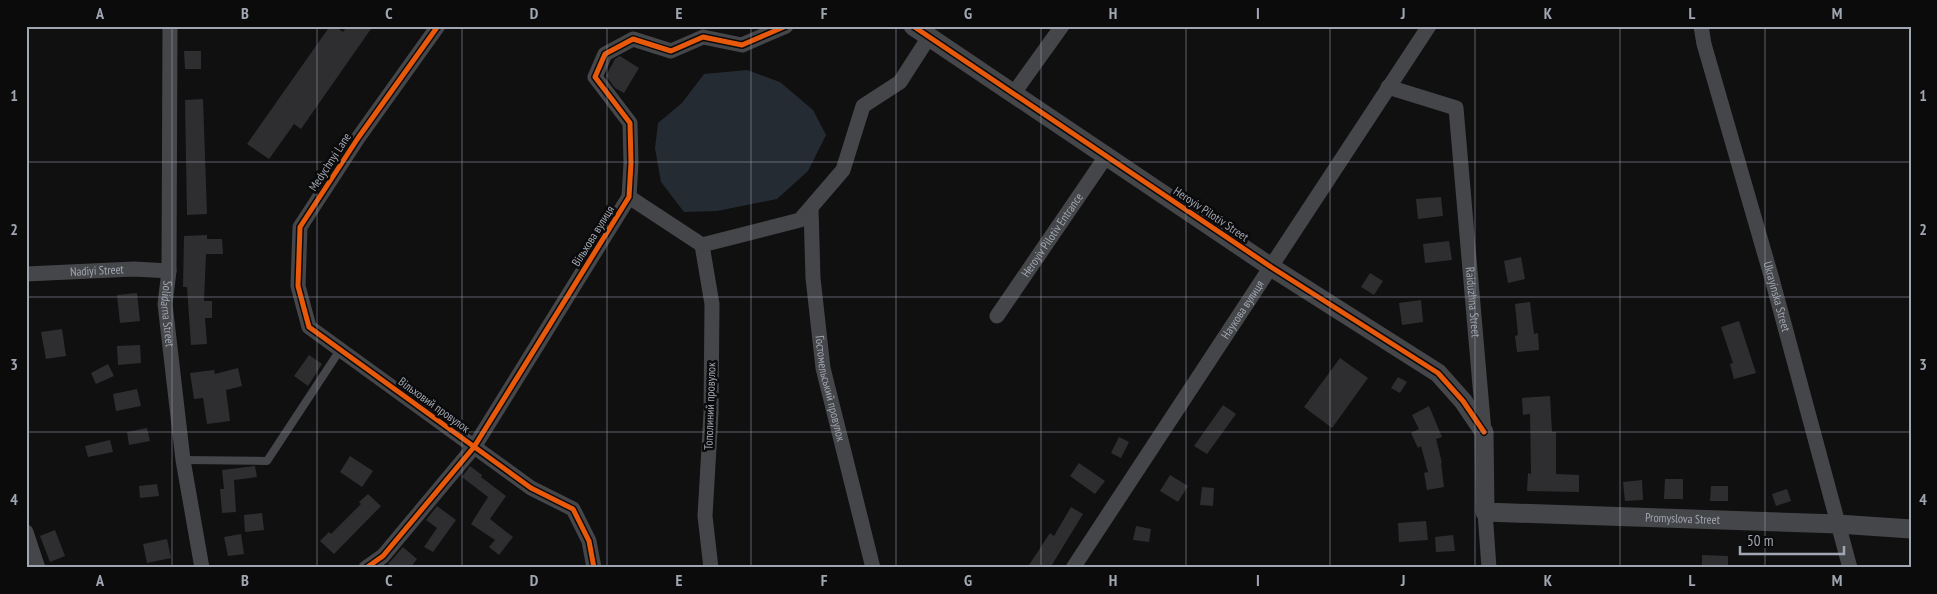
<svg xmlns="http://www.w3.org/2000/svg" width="1937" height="594" viewBox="0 0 1937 594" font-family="'PT Sans Narrow',sans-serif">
  <rect width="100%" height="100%" fill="#101011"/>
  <path fill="#242b32" d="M 747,70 L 780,82 L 813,110 L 826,135 L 808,171 L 777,199 L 717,211 L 684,212 L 661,182 L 655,148 L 658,123 L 682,103 L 704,74 Z"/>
  <path fill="#2e2e30" d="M 330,26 L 335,26 L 343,32 L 347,26 L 373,26 L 301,129 L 294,124 L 269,159 L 247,144 Z
    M 184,51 L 201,51 L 201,69 L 185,69 Z
    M 620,56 L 639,68 L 624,93 L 615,88 L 606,76 L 615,59 Z
    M 203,99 L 207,214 L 187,215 L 185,100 Z
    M 1441,197 L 1443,216 L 1418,219 L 1416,199 Z
    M 207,235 L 207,239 L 222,239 L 223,254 L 206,254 L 204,301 L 212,301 L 212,318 L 205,318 L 207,344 L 191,345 L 187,287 L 183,287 L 184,236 Z
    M 1449,241 L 1452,260 L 1425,263 L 1423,244 Z
    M 1521,257 L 1525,279 L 1508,283 L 1504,261 Z
    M 1370,273 L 1383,281 L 1374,295 L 1361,287 Z
    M 137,293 L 140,321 L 120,323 L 117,295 Z
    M 1421,300 L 1423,322 L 1402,325 L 1399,303 Z
    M 1530,302 L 1534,334 L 1538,333 L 1539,350 L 1517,352 L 1515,336 L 1518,335 L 1515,304 Z
    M 1739,321 L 1756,373 L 1734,379 L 1730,364 L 1733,363 L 1721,327 Z
    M 62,329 L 66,356 L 46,359 L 41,332 Z
    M 140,345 L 141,363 L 118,365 L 117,346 Z
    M 309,355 L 322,364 L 308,386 L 294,376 Z
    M 1340,358 L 1368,378 L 1332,428 L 1304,407 Z
    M 108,364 L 114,376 L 96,384 L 91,373 Z
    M 238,368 L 242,386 L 226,390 L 230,421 L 207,424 L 203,398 L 194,399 L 190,373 L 214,370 L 215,374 Z
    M 1398,377 L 1407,382 L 1400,393 L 1391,388 Z
    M 137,389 L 141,406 L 116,411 L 113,394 Z
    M 1550,396 L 1552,432 L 1556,432 L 1556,474 L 1579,475 L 1579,492 L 1527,491 L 1528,473 L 1531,474 L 1530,414 L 1523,415 L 1522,398 Z
    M 1223,405 L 1236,414 L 1207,454 L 1194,446 Z
    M 1429,406 L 1442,437 L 1436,439 L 1442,463 L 1441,463 L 1444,487 L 1427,490 L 1424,473 L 1428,472 L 1421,446 L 1418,448 L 1411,433 L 1419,429 L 1412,415 Z
    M 147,428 L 150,441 L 129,445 L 127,432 Z
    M 1119,437 L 1129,442 L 1121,458 L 1111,453 Z
    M 110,440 L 113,452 L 88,457 L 85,446 Z
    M 350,456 L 373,471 L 362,487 L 340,472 Z
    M 1079,463 L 1105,481 L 1095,494 L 1070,476 Z
    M 255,466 L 257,477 L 234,480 L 236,512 L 222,513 L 220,489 L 224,489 L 222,470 Z
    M 470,466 L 482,475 L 481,477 L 506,496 L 490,519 L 513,537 L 499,555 L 489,547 L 495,540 L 471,524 L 488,497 L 462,477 Z
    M 1170,475 L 1188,486 L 1178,502 L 1160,491 Z
    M 1665,479 L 1683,479 L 1683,499 L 1664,499 Z
    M 1642,480 L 1643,500 L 1625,501 L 1623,482 Z
    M 157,484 L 159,496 L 140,498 L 139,486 Z
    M 1711,486 L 1728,486 L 1728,501 L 1710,501 Z
    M 1202,487 L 1214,488 L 1213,506 L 1200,505 Z
    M 1787,489 L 1791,501 L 1776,506 L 1772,494 Z
    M 368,494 L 381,506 L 334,554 L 320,541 L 329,532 L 331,534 L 361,504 L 359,502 Z
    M 437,506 L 456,520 L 433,552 L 424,547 L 437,528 L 426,520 Z
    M 1071,507 L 1083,514 L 1050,568 L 1027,568 L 1050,533 L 1054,536 Z
    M 262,513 L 264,530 L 245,532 L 244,515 Z
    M 1426,521 L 1428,540 L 1399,542 L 1398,523 Z
    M 1136,526 L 1151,529 L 1149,542 L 1133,540 Z
    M 55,530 L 65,556 L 50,562 L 40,536 Z
    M 241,534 L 244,554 L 228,556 L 224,537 Z
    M 1453,535 L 1455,551 L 1436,552 L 1435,537 Z
    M 167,539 L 171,558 L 147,563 L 143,544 Z
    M 403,547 L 417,559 L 410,568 L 393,568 L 388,564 Z
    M 1702,555 L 1728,556 L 1728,568 L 1702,568 Z"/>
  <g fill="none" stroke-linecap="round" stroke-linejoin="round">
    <path stroke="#454649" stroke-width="8" d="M 183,460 L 267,461 L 340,350"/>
    <g stroke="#454649" stroke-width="15">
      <path id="s1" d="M 170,26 L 169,271 L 165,304 L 183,460 L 202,568"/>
      <path d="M 438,26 L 358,138 L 300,227 L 298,286 L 309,327 L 531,488 L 573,509 L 589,541 L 594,568"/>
      <path id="s2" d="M 1701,26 L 1704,44 L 1772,279 L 1850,568"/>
      <path id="s3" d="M 1388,87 L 1456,108 L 1484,432"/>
      <path d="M 1014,93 L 1062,26"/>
      <path d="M 629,197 L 702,245 L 800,220 L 843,170 L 863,106 L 900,82 L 929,37"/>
      <path id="s4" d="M 811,208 L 813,278 L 823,368 L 873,568"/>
      <path d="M 702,245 L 712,304 L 711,413 L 705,516 L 711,568"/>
      <path id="s5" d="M 26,274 L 134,269 L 169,271"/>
      <path id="s6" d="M 997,316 L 1107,155"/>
      <path d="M 1485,512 L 1489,568"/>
      <path d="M 26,532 L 38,568"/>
      <path d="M 366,568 L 383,556 L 474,447 L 629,197 L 631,163 L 630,123 L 595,77 L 605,54 L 633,39 L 671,51 L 703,37 L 742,45 L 786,26"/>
      <path id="s7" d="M 1073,568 L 1429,26"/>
    </g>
    <path stroke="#454649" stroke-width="19" id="s8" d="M 913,26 L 1271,267 L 1438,373 L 1463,401 L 1484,432 L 1485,512 L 1838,524 L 1911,529"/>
    <defs>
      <path id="cycleway" d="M 438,26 L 358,138 L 300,227 L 298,286 L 309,327 L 531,488 L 573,509 L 589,541 L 594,568
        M 913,26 L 1271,267 L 1438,373 L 1463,401 L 1484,432
        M 366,568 L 383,556 L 474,447 L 629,197 L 631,163 L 630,123 L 595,77 L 605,54 L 633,39 L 671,51 L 703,37 L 742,45 L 786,26"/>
    </defs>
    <use href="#cycleway" stroke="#0b0b0c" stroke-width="8"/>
    <use href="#cycleway" stroke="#e8590c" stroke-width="5"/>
  </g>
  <path fill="none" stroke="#a0a6b2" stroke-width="1" stroke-opacity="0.55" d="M 172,26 L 172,568M 317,26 L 317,568M 462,26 L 462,568M 607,26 L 607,568M 751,26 L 751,568M 896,26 L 896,568M 1041,26 L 1041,568M 1186,26 L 1186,568M 1330,26 L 1330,568M 1475,26 L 1475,568M 1620,26 L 1620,568M 1765,26 L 1765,568M 26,162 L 1911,162M 26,297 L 1911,297M 26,432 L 1911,432"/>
  <g text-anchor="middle" stroke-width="5" stroke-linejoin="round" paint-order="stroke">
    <g font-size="12" fill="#a0a6b2" stroke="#0b0b0c">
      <text transform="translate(330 162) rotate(-57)" y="4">Medychnyi Lane</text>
      <text transform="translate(1211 214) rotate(34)" y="4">Heroyiv Pilotiv Street</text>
      <text transform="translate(593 236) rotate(-58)" y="4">Вільхова вулиця</text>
      <text dy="4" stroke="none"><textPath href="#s6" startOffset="98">Heroyiv Pilotiv Entrance</textPath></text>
      <text dy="4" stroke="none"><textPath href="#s5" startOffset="71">Nadiyi Street</textPath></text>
      <text dy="4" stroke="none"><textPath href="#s2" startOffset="281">Ukrayinska Street</textPath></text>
      <text dy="4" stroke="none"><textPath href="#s3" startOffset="266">Raiduzhna Street</textPath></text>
      <text dy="4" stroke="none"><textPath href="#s7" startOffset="309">Наукова вулиця</textPath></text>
      <text dy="4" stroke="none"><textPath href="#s1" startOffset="288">Solidarna Street</textPath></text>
      <text dy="4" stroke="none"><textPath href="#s4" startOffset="182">Гостомельський провулок</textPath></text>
      <text transform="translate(434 405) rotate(36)" y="4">Вільховий провулок</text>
      <text transform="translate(710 406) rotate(-88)" y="4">Тополиний провулок</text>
      <text dy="4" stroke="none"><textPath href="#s8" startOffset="982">Promyslova Street</textPath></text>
    </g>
  </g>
  <rect width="1937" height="594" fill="none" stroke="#0b0b0c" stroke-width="55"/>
  <path d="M1740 546v8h104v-8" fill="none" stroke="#a0a6b2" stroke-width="2.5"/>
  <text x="1747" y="546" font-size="15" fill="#a0a6b2" stroke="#0b0b0c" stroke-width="4" paint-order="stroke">50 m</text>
  <rect x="28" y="28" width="1882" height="538" fill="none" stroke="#a0a6b2" stroke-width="2"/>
  <g font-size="16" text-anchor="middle" font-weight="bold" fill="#a0a6b2">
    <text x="100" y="19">A</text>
    <text x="245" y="19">B</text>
    <text x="389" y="19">C</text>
    <text x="534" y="19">D</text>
    <text x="679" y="19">E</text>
    <text x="824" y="19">F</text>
    <text x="968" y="19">G</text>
    <text x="1113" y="19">H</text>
    <text x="1258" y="19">I</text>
    <text x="1403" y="19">J</text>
    <text x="1548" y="19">K</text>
    <text x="1692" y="19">L</text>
    <text x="1837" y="19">M</text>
    <text x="14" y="101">1</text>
    <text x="1923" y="101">1</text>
    <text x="14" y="235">2</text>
    <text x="1923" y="235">2</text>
    <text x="14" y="370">3</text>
    <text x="1923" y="370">3</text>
    <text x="14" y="505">4</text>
    <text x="1923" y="505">4</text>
    <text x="100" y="586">A</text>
    <text x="245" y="586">B</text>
    <text x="389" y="586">C</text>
    <text x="534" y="586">D</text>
    <text x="679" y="586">E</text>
    <text x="824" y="586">F</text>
    <text x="968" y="586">G</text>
    <text x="1113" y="586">H</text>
    <text x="1258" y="586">I</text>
    <text x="1403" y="586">J</text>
    <text x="1548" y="586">K</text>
    <text x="1692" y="586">L</text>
    <text x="1837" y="586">M</text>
  </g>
</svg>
